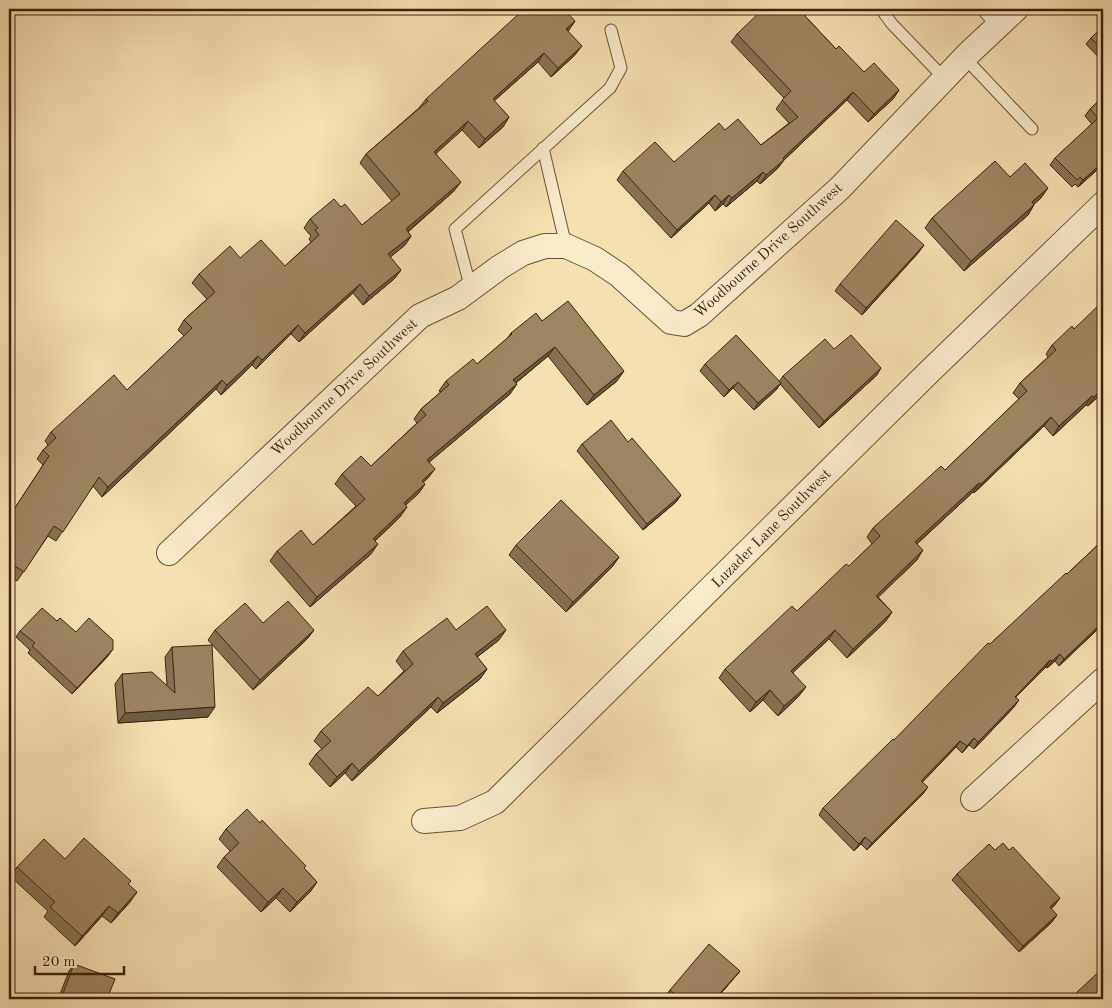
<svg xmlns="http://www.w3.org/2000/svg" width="1112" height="1008" viewBox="0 0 1112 1008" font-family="'Old Standard TT',serif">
  <rect width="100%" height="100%" fill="#f5e0b0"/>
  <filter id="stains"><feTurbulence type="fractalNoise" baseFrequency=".004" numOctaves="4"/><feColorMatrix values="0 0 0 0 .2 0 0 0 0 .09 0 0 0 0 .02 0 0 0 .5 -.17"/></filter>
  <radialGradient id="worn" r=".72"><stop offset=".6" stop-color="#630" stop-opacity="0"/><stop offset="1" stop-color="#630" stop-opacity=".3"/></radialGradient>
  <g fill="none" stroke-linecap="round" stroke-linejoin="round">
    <defs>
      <path id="service" d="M 881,9 L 892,24 L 944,78
        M 982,9 L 997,26
        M 964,57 L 1032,129
        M 543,148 L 566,246
        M 471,289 L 455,229 L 610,88 L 621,68 L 611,30"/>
      <path id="minor" d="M 169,553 L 420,316 L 458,298 L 500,267 L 523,253 L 545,246 L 566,246 L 595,259 L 619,275 L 671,322 L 684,324 L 699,315 L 840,188 L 968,54 L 1016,9
        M 973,799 L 1103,680
        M 424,821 L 460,818 L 495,802 L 929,372 L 1103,204"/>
    </defs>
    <use href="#service" stroke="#6b5236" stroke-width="13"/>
    <use href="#minor" stroke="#6b5236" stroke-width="26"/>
    <use href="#service" stroke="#f8ebcc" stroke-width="11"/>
    <use href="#minor" stroke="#f8ebcc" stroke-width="24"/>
  </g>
  <path fill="#877254" stroke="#3d230d" d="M 647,9 L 661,9 L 653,15 Z
    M 806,17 L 836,49 L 864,72 L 899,90 L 893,99 L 868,122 L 847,100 L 784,160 L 778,168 L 760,184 L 757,181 L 726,207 L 723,204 L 715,211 L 709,203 L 671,238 L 617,180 L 623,171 L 674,162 L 725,130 L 761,145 L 789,123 L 776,109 L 784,98 L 731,42 L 737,34 Z
    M 575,21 L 568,31 L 575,55 L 551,77 L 538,62 L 494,101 L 509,117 L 503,127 L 479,148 L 462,130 L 436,153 L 454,191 L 408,232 L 411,236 L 405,245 L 390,257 L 401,270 L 394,279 L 363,305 L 353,293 L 299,342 L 291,334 L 256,369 L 252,365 L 221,395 L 216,389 L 102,497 L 93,486 L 56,541 L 48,536 L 17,581 L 9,576 L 9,517 L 43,465 L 37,459 L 43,450 L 48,445 L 45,441 L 51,432 L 127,390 L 184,336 L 178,330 L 184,320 L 207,299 L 192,283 L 199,274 L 240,258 L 285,266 L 311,242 L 309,239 L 311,236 L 304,228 L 310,219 L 341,207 L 362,225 L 392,201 L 360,163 L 366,154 L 419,108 L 426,99 Z
    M 1103,26 L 1103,62 L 1086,44 L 1091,38 Z
    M 1103,97 L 1103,175 L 1102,176 L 1097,170 L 1078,187 L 1075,184 L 1072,187 L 1050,165 L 1055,158 L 1092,124 L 1085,116 L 1090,109 Z
    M 1010,177 L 1041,198 L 1034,204 L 1028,215 L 964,271 L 925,228 L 932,218 Z
    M 919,252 L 862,315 L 835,291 L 840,284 Z
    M 542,321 L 617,381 L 587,405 L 548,356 L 516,383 L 510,394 L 429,462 L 428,478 L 423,483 L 425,484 L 418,494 L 405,505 L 400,517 L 375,541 L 371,554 L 310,607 L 270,561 L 277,551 L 313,545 L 356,506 L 335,484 L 342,474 L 371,466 L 417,423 L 414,419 L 421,409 L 441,392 L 439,391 L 446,381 L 477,364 L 507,339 L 511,333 Z
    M 1052,345 L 1103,392 L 1088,406 L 1086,405 L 1053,436 L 1044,426 L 974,493 L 973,492 L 917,544 L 917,560 L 878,597 L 892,612 L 885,622 L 847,658 L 829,639 L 793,672 L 799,696 L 778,716 L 763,700 L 750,712 L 719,678 L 725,669 L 797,611 L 849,566 L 872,544 L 867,537 L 873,528 L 945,470 L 1019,399 L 1013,393 L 1020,383 L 1048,357 L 1046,354 Z
    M 834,349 L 877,375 L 819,428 L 780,384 L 776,390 L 754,410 L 733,388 L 724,397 L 700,371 L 705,364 L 779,382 L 783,376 Z
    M 628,442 L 681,495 L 676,502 L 643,530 L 577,451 L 582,444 Z
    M 1103,540 L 1103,616 L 1101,618 L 1099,628 L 1059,666 L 1055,661 L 1047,668 L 1046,667 L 1016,697 L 1014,707 L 974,749 L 969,745 L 962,753 L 956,747 L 922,782 L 923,794 L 867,850 L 861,844 L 854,851 L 819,815 L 823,808 L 894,740 L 990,644 L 1067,574 Z
    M 516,545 L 619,557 L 612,567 L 566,612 L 509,555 Z
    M 57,621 L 76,632 L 108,656 L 72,694 L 28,653 L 30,650 L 16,637 L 20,631 Z
    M 215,630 L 314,630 L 307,639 L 253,690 L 208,640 Z
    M 456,630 L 499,640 L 477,657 L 487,669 L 480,679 L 437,713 L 431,707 L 352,781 L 345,773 L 330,787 L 309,764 L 316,754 L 322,749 L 314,741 L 321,731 L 378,696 L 404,671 L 396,661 L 403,651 Z
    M 172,647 L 208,717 L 118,723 L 115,684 L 122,674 L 167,685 L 165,657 Z
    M 226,829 L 304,868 L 317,882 L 310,892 L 290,912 L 276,898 L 261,912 L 217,867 L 224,857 L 230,851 L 219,839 Z
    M 65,859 L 128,885 L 130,902 L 111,923 L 102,916 L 75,946 L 44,917 L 48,911 L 11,877 L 17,867 Z
    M 957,874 L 1055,905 L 1051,908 L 1052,922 L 1019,952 L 952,880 Z
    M 74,964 L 107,999 L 58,999 L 69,971 Z
    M 740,971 L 735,977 L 716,999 L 668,999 L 665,997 L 670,990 Z
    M 1076,993 L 1103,999 L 1072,999 Z"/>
  <path fill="#6e5d45" stroke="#3d230d" d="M 658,9 L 661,9 L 653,15 Z
    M 575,21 L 569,30 L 560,38 L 566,29 Z
    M 582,46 L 575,55 L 551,77 L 558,68 Z
    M 544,53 L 538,62 L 486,108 L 493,99 Z
    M 899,90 L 893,99 L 868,122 L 874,114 Z
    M 853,92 L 847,100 L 784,160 L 778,168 L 760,184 L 766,175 L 783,158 Z
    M 509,117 L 503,127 L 479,148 L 485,139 Z
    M 468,121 L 462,130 L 428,161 L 434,152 Z
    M 1101,164 L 1097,170 L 1078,187 L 1083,180 Z
    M 763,172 L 757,181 L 726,207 L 732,198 Z
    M 461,182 L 454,191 L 399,239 L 406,229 Z
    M 1048,188 L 1041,198 L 1025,212 L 1032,202 Z
    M 715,195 L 709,203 L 671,238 L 677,230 Z
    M 729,195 L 723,204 L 715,211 L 721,202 Z
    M 1034,205 L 1028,215 L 964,271 L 971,261 Z
    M 411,236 L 405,245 L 382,264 L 388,254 Z
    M 924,245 L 919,252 L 862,315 L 866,308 Z
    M 401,270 L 394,279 L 363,305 L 369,296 Z
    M 360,284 L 353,293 L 299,342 L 305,333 Z
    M 298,325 L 291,334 L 256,369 L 262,360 Z
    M 555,347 L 548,356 L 507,390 L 513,380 Z
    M 258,356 L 252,365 L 221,395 L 227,385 Z
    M 881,368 L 877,375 L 819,428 L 824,421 Z
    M 624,371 L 617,381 L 587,405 L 594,395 Z
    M 222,380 L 216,389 L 102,497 L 108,487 Z
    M 738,382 L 733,388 L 724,397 L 729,390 Z
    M 781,383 L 776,390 L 754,410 L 758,403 Z
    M 517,384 L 510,394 L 420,470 L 427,460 Z
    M 1103,389 L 1103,392 L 1088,406 L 1094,397 Z
    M 1092,396 L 1086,405 L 1053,436 L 1059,426 Z
    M 1051,417 L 1044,426 L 974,493 L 981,484 Z
    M 435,469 L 428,478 L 415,491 L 422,481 Z
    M 979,483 L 973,492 L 909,551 L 915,542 Z
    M 425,484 L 418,494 L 397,513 L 404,503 Z
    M 681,495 L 676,502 L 643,530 L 647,524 Z
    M 407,507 L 400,517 L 366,549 L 373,539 Z
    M 378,544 L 371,554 L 310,607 L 317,597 Z
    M 923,550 L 917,560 L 870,605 L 876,596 Z
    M 619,557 L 612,567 L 566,612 L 573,602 Z
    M 892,612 L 885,622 L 847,658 L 853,649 Z
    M 1103,622 L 1099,628 L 1059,666 L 1064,659 Z
    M 314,630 L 307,639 L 253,690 L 260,680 Z
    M 506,630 L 499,640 L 468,664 L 475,654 Z
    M 835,630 L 829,639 L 785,680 L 791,671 Z
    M 113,649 L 108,656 L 72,694 L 77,688 Z
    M 1060,654 L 1055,661 L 1047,668 L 1052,661 Z
    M 1050,660 L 1046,667 L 1010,703 L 1015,697 Z
    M 487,669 L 480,679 L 437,713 L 443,703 Z
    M 806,687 L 799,696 L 778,716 L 784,706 Z
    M 770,690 L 763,700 L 750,712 L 756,702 Z
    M 438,697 L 431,707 L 352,781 L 359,771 Z
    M 1019,700 L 1014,707 L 974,749 L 978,742 Z
    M 215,707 L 208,717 L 118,723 L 125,713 Z
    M 974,738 L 969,745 L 962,753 L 967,746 Z
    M 960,741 L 956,747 L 917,788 L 921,781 Z
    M 352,763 L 345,773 L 330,787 L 337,777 Z
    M 928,787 L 923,794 L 867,850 L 872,843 Z
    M 865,837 L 861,844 L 854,851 L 859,844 Z
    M 317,882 L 310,892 L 290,912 L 297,902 Z
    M 283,888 L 276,898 L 261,912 L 268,902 Z
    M 137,892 L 130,902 L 111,923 L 118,913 Z
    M 1060,898 L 1055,905 L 1045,914 L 1050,907 Z
    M 109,906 L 102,916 L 75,946 L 82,936 Z
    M 1057,915 L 1052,922 L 1019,952 L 1023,946 Z
    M 740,971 L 735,977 L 716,999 L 715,999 Z"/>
  <path fill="#9d8562" stroke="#3d230d" d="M 524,9 L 564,9 L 575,21 L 566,29 L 582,46 L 558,68 L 544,53 L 493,99 L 509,117 L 485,139 L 468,121 L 434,152 L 461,182 L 406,229 L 411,236 L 388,254 L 401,270 L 369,296 L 360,284 L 305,333 L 298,325 L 262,360 L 258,356 L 227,385 L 222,380 L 108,487 L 99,477 L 63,532 L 54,526 L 24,572 L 9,562 L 9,517 L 49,456 L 43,450 L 56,438 L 51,432 L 114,375 L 127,390 L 192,328 L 184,320 L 215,292 L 199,274 L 230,246 L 240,258 L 261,240 L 285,266 L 319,235 L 315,230 L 318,228 L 310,219 L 334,199 L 341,207 L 345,204 L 362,225 L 400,194 L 366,154 L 428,101 L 426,99 Z
    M 763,9 L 810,9 L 811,10 L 805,16 L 836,49 L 839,46 L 864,72 L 874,63 L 899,90 L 874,114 L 853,92 L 783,158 L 784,160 L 766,175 L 763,172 L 732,198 L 729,195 L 721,202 L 715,195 L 677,230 L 623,171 L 655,142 L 674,162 L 719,123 L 725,130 L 738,119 L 761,145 L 798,117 L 782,100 L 791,91 L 737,34 Z
    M 1103,26 L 1103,50 L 1091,38 Z
    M 1103,97 L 1103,166 L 1101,164 L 1083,180 L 1080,177 L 1077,180 L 1055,158 L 1098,118 L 1090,109 Z
    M 995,161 L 1010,177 L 1025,163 L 1048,188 L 1032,202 L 1034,205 L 971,261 L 932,218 Z
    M 896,220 L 924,245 L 866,308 L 840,284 Z
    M 568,301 L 624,371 L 594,395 L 555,347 L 513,380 L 517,384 L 427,460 L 435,469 L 422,481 L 425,484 L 404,503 L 407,507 L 373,539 L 378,544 L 317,597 L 277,551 L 301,530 L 313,545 L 365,499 L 342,474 L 361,456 L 371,466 L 426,415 L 421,409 L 449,385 L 446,381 L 473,359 L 477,364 L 512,334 L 511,333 L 536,313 L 542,321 Z
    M 1103,301 L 1103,389 L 1094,397 L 1092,396 L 1059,426 L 1051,417 L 981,484 L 979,483 L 915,542 L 923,550 L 876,596 L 892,612 L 853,649 L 835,630 L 791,671 L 806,687 L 784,706 L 770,690 L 756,702 L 725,669 L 792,606 L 797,611 L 846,564 L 849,566 L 880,536 L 873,528 L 941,466 L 945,470 L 1027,391 L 1020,383 L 1056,350 L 1052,345 L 1072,326 L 1074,329 Z
    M 736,335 L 781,383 L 758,403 L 738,382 L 729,390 L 705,364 Z
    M 851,335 L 881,368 L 824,421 L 783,376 L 825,339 L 834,349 Z
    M 611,420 L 628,442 L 632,438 L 681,495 L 647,524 L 582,444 Z
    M 561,500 L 619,557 L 573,602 L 516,545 Z
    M 1103,540 L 1103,613 L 1099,617 L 1103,620 L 1103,622 L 1064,659 L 1060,654 L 1052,661 L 1050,660 L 1015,697 L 1019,700 L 978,742 L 974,738 L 967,746 L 960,741 L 921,781 L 928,787 L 872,843 L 865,837 L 859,844 L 823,808 L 893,739 L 894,740 L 988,643 L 990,644 L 1066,573 L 1067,574 Z
    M 288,601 L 314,630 L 260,680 L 215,630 L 245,603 L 263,623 Z
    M 487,606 L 506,630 L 475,654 L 487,669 L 443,703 L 438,697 L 359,771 L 352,763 L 337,777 L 316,754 L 331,741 L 321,731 L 368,687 L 378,696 L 413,664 L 403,651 L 447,618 L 456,630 Z
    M 42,608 L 57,621 L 60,618 L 76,632 L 89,618 L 113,640 L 113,649 L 77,688 L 32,646 L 35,643 L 20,631 Z
    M 212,645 L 215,707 L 125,713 L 122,674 L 152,672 L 175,693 L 172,647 Z
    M 247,809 L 260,823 L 262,820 L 306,866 L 304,868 L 317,882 L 297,902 L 283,888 L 268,902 L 224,857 L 239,843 L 226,829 Z
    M 84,838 L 131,881 L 128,884 L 137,892 L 118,913 L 109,906 L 82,936 L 50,907 L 55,902 L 17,867 L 44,839 L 65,859 Z
    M 1003,843 L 1009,850 L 1013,847 L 1060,898 L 1050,907 L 1057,915 L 1023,946 L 957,874 L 989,844 L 995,850 Z
    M 709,944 L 740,971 L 715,999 L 677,999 L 678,997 L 670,990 Z
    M 74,964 L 115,979 L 107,999 L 61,999 Z
    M 1103,968 L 1103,999 L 1082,999 L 1076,993 Z"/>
  <g text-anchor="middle" stroke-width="4" stroke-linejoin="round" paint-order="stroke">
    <g font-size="15" fill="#3d230d" stroke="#f8ebcc">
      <text transform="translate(768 250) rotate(-42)" y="5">Woodbourne Drive Southwest</text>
      <text transform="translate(344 387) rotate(-43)" y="5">Woodbourne Drive Southwest</text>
      <text transform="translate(771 528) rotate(-45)" y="5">Luzader Lane Southwest</text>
    </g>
  </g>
  <rect width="1112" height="1008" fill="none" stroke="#f5e0b0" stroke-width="30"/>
  <rect x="10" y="10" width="1092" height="988" fill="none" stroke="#3d230d" stroke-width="2.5"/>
  <rect x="15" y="15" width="1082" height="978" fill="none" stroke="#3d230d"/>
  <path d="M35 966v8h89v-8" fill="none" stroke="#3d230d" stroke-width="2.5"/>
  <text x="42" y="966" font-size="15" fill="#3d230d" stroke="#f8ebcc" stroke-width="4" paint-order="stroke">20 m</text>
  <rect width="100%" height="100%" filter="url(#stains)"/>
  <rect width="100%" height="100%" fill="url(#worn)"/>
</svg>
